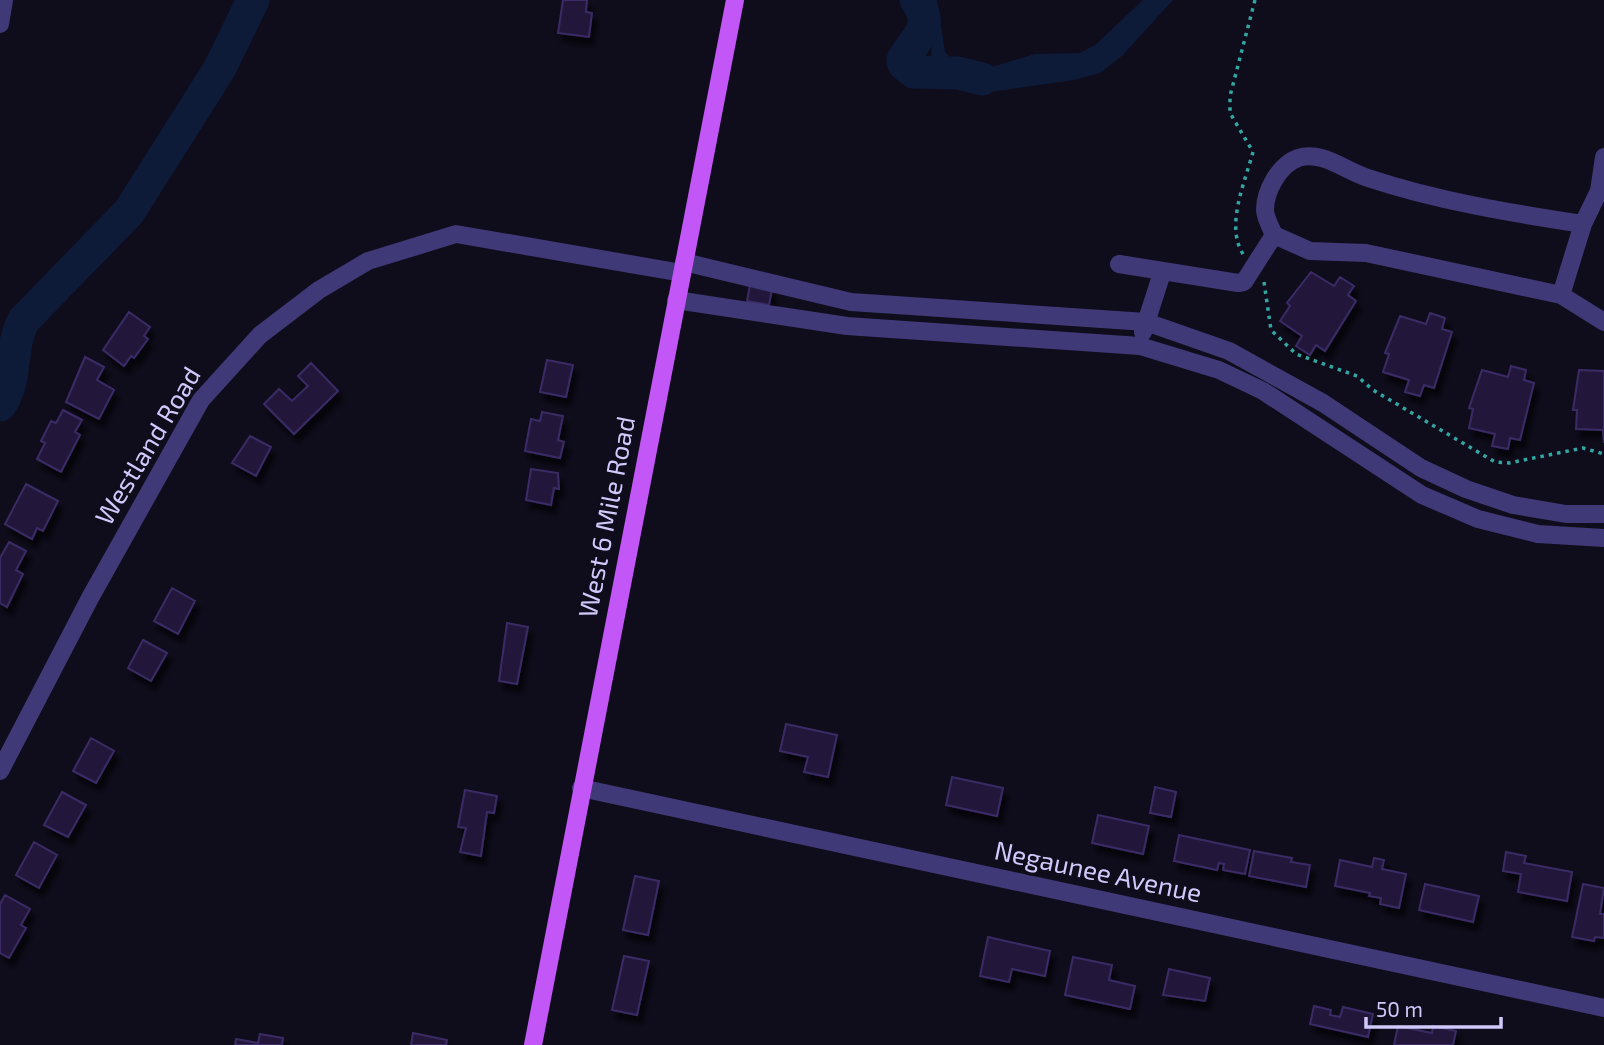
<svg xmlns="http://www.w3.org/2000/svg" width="1604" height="1045" viewBox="0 0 1604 1045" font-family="'Exo 2',sans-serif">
  <defs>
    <filter id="shadow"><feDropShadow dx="4.5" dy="8" stdDeviation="2" flood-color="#0009"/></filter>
  </defs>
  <rect width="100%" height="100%" fill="#0f0c1b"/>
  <path fill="#0d1b39" d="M 907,0 L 937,0 L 945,52 L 955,62 L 988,68 L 1035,54 L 1080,53 L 1095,45 L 1143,0 L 1173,0 L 1123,55 L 1100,73 L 1074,80 L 990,92 L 955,82 L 941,82 L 931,63 L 932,41 Z"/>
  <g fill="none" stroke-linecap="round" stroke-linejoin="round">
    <path stroke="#0d1b39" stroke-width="33" d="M 916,0 C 936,28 915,37 903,60 L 904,64 L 914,72 L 958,73 L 982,79
      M 0,405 C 18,380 9,346 24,320 L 129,212 L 220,68 L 253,0"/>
  </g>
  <path fill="#22193b" stroke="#3a2c65" stroke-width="2" filter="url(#shadow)" d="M 563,0 L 587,0 L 586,12 L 592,13 L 589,37 L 558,33 Z
    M 1311,272 L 1334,286 L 1340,277 L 1354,286 L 1348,295 L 1356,301 L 1325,351 L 1316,345 L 1310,355 L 1296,346 L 1302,336 L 1280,321 L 1290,306 L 1287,303 Z
    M 750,285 L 772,289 L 769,305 L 747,301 Z
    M 129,312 L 150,327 L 144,336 L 148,339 L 134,358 L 131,356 L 124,366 L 103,350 Z
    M 1430,313 L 1445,318 L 1442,329 L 1452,332 L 1434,388 L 1424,385 L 1420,396 L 1405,392 L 1409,380 L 1383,372 L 1389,354 L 1385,353 L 1400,316 L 1426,324 Z
    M 85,357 L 104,367 L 97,380 L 114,390 L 99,419 L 66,402 Z
    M 547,360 L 573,365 L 566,397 L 540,392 Z
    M 311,363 L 338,391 L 294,434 L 264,404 L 279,389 L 292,401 L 308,386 L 298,376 Z
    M 1511,366 L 1526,370 L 1524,380 L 1534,383 L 1520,440 L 1510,438 L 1508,449 L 1492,446 L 1495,434 L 1469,428 L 1473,409 L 1469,408 L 1482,370 L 1508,377 Z
    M 1579,370 L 1604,371 L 1604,443 L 1603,430 L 1576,429 L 1577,410 L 1573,410 Z
    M 63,410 L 82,420 L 75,432 L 80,435 L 61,472 L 37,459 L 45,443 L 41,441 L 51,421 L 56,423 Z
    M 542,412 L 563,416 L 558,440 L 564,442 L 560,458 L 525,451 L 531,419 L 540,421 Z
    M 250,436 L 271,447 L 256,476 L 232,463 Z
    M 531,469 L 558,473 L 559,489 L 554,488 L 551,505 L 526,500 Z
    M 26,484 L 58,501 L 43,531 L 37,528 L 32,539 L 5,524 Z
    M 9,542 L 26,551 L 16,570 L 23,574 L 7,607 L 0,603 L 0,558 Z
    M 172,588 L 195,601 L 178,634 L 154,621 Z
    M 507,623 L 528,627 L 517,684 L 499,681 Z
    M 143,640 L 167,653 L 151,681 L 128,668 Z
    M 786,724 L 837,735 L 828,777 L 804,772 L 808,757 L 780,751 Z
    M 91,738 L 114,751 L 96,783 L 73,771 Z
    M 952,777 L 1003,788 L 997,816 L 946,805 Z
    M 1155,787 L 1176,792 L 1171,817 L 1150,813 Z
    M 465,790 L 497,796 L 494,813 L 487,812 L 481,856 L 460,852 L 466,828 L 458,827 Z
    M 62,792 L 86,805 L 68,837 L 44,825 Z
    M 1098,815 L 1149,826 L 1143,854 L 1092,843 Z
    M 1179,835 L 1250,850 L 1245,874 L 1223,870 L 1224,864 L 1219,863 L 1217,870 L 1174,861 Z
    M 34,842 L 57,855 L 39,888 L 16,875 Z
    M 1254,851 L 1292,858 L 1291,862 L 1310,865 L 1306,887 L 1249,876 Z
    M 1506,852 L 1526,856 L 1524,863 L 1572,872 L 1567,901 L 1518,892 L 1521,874 L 1503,871 Z
    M 1374,858 L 1384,860 L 1382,869 L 1406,874 L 1399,908 L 1380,904 L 1381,898 L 1369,896 L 1370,893 L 1335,886 L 1340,860 L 1372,867 Z
    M 635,876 L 659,881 L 648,935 L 623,930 Z
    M 1425,884 L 1479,896 L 1473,922 L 1419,910 Z
    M 1583,884 L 1604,888 L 1600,914 L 1604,914 L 1604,938 L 1595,937 L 1594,941 L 1572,937 Z
    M 5,895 L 30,909 L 21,925 L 26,928 L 9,958 L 0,953 L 0,904 Z
    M 988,937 L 1050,951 L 1045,976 L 1012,969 L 1009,982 L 980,976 Z
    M 624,956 L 649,961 L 637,1015 L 612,1010 Z
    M 1073,957 L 1112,965 L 1109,980 L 1135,986 L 1130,1009 L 1065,995 Z
    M 1169,969 L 1210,978 L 1205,1001 L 1163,995 Z
    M 1314,1006 L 1331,1010 L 1330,1015 L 1340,1017 L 1343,1007 L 1373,1014 L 1368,1037 L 1310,1024 Z
    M 1398,1026 L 1432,1033 L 1433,1026 L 1456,1031 L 1453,1045 L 1394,1045 Z
    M 413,1033 L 447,1040 L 446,1045 L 411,1045 Z
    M 260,1034 L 283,1038 L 282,1045 L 235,1045 L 236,1039 L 258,1043 Z"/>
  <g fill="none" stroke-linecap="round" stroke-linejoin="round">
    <path stroke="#33a6a4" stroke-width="3.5" stroke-dasharray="3.5 5" stroke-linecap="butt" d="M 1243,254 C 1225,226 1245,182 1253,152 L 1230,113 L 1230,96 L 1255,0
      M 1264,282 L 1271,330 L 1296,354 L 1357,376 L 1373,390 L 1495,462 L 1509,463 L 1583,448 L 1604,454"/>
    <path stroke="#3f3977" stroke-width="18" d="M 0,24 L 4,0
      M 1583,224 C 1511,213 1437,201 1368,178 C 1345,171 1322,150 1298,158 C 1279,165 1265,191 1265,210 C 1265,217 1271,228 1274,235 L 1310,251 L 1366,253 L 1561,295 L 1604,322
      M 684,262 L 851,302 L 1146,322 L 1229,351 L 1323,403 L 1421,468 L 1466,489 L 1513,505 L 1566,514 L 1604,514
      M 1119,264 L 1238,283 L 1244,282 L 1274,235
      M 1561,295 L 1583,224 L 1599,191 L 1604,157
      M 676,300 L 847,326 L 1140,346 L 1219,370 L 1263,391 L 1422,495 L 1478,519 L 1538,534 L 1604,538
      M 1143,332 L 1162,273
      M 0,771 L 90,598 L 201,400 L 260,335 L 319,290 L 368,261 L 456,234 L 682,273
      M 581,788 L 1604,1008"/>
    <path stroke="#c256f6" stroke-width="18" d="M 533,1045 L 735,0"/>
  </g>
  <g text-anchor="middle" stroke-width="7" stroke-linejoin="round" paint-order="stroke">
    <g font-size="26" fill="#d1c9fc" stroke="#0f0c1b">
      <text transform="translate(148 446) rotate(-59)" y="9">Westland Road</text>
      <text transform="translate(607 517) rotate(-79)" y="9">West 6 Mile Road</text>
      <text transform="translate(1098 872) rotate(12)" y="9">Negaunee Avenue</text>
    </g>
  </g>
  <path d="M1366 1017v10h135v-10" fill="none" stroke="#d1c9fc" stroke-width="3.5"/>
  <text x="1376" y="1017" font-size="21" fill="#d1c9fc" stroke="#0f0c1b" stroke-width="5" paint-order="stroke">50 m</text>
</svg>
